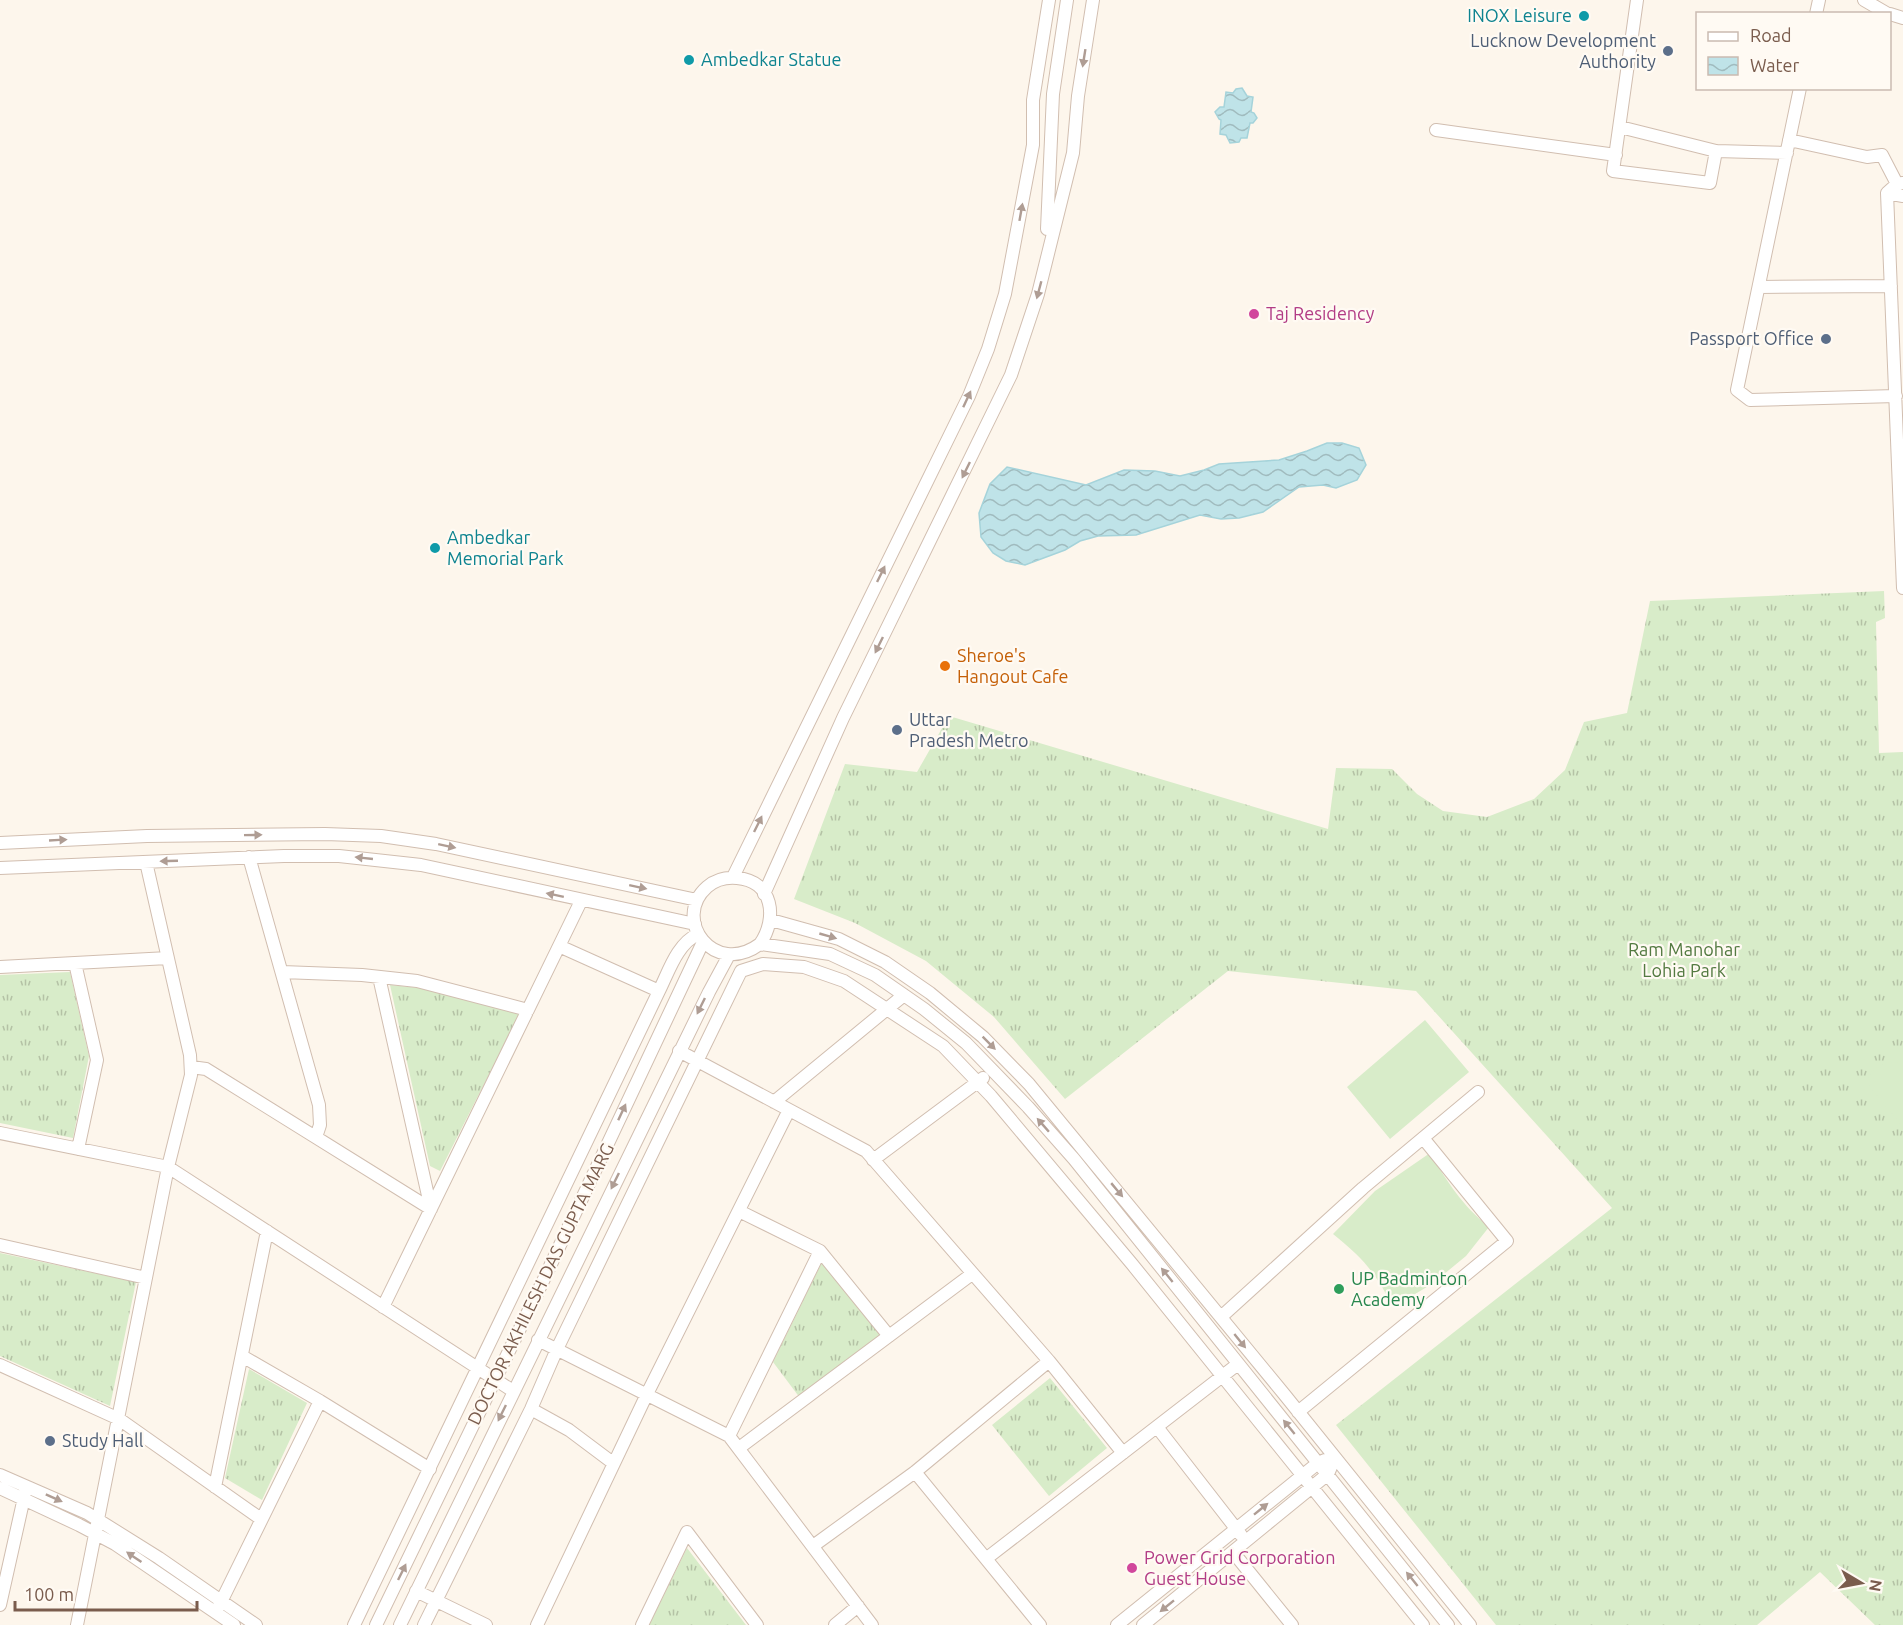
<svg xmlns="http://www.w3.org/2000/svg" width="1903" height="1625" viewBox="0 0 1903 1625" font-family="Ubuntu,sans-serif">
  <defs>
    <pattern id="grass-tufts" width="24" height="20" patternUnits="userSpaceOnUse" patternTransform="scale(1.5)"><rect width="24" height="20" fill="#d8ecc9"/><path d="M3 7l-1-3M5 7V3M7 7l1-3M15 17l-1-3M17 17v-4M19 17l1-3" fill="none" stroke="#b4c2a5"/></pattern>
    <pattern id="water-waves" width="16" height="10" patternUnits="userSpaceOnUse" patternTransform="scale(1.5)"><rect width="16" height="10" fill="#bfe3e8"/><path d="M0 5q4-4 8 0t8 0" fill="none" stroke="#a0bbbe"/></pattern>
  </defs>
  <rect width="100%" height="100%" fill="#fdf6ec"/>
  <path fill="url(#grass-tufts)" d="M 1884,591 L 1885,618 L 1876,622 L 1879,753 L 1903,752 L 1903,1625 L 1875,1625 L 1820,1572 L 1757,1625 L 1496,1625 L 1336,1425 L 1612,1208 L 1416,991 L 1228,971 L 1065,1099 L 994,1017 L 926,961 L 855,923 L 794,899 L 845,764 L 917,772 L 949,716 L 1328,829 L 1336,768 L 1392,769 L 1417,794 L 1443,811 L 1487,817 L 1534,799 L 1565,770 L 1584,722 L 1627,713 L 1650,601 Z
    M 70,972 L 89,1056 L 73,1138 L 0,1123 L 0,975 Z
    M 390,985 L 420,988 L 520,1013 L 440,1171 L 430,1166 Z
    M 0,1253 L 136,1282 L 110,1406 L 0,1356 Z
    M 822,1262 L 881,1334 L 800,1398 L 773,1362 Z
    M 249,1369 L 307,1403 L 262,1500 L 225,1478 Z
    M 1050,1378 L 1107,1448 L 1049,1496 L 992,1425 Z
    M 687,1548 L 746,1625 L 649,1625 Z"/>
  <path fill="#d8ecc9" d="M 1425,1020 L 1469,1072 L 1390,1139 L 1347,1087 Z
    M 1899,1062 L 1903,1066 L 1903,1127 L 1866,1082 C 1874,1065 1880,1063 1899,1062 Z
    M 1430,1153 C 1448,1183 1462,1205 1489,1227 L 1466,1256 L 1432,1284 L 1393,1307 C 1375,1272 1364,1259 1333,1234 L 1375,1191 Z"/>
  <path fill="url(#water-waves)" stroke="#a5d3da" stroke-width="1.5" d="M 1242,88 L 1247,96 L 1253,97 L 1251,112 L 1254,113 L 1257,118 L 1253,123 L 1250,123 L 1247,138 L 1241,138 L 1239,142 L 1230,143 L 1226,135 L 1220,134 L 1221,120 L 1219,119 L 1215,112 L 1220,107 L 1224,107 L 1226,92 L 1233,93 L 1236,89 Z
    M 1327,443 L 1342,443 L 1359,448 L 1366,465 L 1357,480 L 1336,488 L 1323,485 L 1299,487 L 1263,512 L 1239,518 L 1221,519 L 1200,515 L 1136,535 L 1098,536 L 1080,541 L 1065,550 L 1025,565 L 1006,561 L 993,553 L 981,537 L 979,513 L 990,484 L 1007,467 L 1086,485 L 1124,470 L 1155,471 L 1180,476 L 1204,470 L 1219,464 L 1279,460 L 1307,451 Z"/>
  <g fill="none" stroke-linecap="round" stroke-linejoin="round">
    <defs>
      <path id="minor" d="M 1637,0 L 1613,171 L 1710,183 L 1716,151
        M 1864,0 L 1888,14
        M 1816,14 L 1819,0
        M 1890,14 L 1903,18
        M 1800,88 L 1737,390 L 1750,400 L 1896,396
        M 1620,127 L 1716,151 L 1787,153
        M 1436,130 L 1616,155
        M 1789,140 L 1867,157 L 1882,155 L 1897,184
        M 1903,183 L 1897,184 L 1887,193 L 1903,588
        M 1887,193 L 1903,196
        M 1047,229 L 1053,94 L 1067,0
        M 1759,287 L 1891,286
        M 0,843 L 147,836 L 325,834 L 381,836 L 436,844 L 697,900
        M 249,857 L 319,1105 L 320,1125 L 316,1137
        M 0,868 L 284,856 L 339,856 L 421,865 L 695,924
        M 733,877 L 969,396 L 988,349 L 1005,294 L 1033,145 L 1033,100 L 1049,0
        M 764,894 L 843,718 L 1011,375 L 1038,294 L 1073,153 L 1078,96 L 1093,0
        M 771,920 L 839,939 L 885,962 L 930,993 L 983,1037 L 1029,1084 L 1284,1394 L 1470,1625
        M 760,944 C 778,918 773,881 737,878 C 726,877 715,880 707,887 C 671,919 714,978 760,944 L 830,954 L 875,975 L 924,1009 L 966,1043 L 1028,1107 L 1074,1159 L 1448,1625
        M 559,946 L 659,991
        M 75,963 L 97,1060 L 78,1149
        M 0,967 L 168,958
        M 282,972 L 362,975 L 417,981 L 528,1010
        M 379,977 L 431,1209
        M 679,1051 L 866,1151 L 1049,1361 L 1123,1453
        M 191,1067 L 206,1069 L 431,1209
        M 774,1102 L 904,995
        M 0,1133 L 168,1167 L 513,1391
        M 873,1160 L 983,1078
        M 739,1211 L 820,1251 L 889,1336
        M 0,1245 L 146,1278
        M 383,1307 L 581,901
        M 1221,1317 L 1363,1188 L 1478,1092
        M 538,1340 L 729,1436 L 872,1625
        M 242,1356 L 320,1401 L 430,1469
        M 0,1365 L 119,1419 L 261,1519
        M 531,1409 L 569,1430 L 613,1463
        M 1298,1412 L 1507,1241 L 1423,1138
        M 1157,1427 L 1241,1535
        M 729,1436 L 820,1251
        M 739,1448 L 972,1274
        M 915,1472 L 1040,1625
        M 0,1475 L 87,1513 L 159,1558 L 256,1625
        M 215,1487 L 267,1231
        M 0,1488 L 79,1525 L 115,1544 L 234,1625
        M 813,1546 L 915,1472 L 1049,1361
        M 1233,1552 L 1292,1625
        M 987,1558 L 1238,1364
        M 416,1591 L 486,1625
        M 0,1605 L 25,1493
        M 219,1606 L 320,1401
        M 77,1625 L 168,1167 L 191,1075 L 190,1055 L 146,862
        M 354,1625 L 659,991 C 669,971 677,944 698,934
        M 376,1625 L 544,1279 L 703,942
        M 400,1625 L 709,992 L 729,955
        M 424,1625 L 531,1409 L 557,1349 L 741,971 L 763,964 L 804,967 L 844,981 L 943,1046 L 991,1096 L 1132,1264 L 1423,1625
        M 537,1625 L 647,1394 L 789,1110
        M 642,1625 L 687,1532 L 757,1625
        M 835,1625 L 858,1606
        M 1117,1625 L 1318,1463 L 1325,1460
        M 1143,1625 L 1328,1474 L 1331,1467"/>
    </defs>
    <use href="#minor" stroke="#d1beb0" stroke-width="14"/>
    <use href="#minor" stroke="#fff" stroke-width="12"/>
  </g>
  <defs><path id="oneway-solid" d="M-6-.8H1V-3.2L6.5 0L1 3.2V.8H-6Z" transform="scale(1.5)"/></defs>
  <g fill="#af9d94">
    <use href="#oneway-solid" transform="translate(1084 58) rotate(99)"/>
    <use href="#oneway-solid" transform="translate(1021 212) rotate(-80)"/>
    <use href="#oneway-solid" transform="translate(1039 290) rotate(105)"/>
    <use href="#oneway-solid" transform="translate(967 399) rotate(-65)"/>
    <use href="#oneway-solid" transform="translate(966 470) rotate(116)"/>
    <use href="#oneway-solid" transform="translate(881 574) rotate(-64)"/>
    <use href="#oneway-solid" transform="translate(879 645) rotate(116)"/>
    <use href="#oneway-solid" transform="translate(758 824) rotate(-64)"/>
    <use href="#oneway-solid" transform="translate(253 835) rotate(-1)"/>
    <use href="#oneway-solid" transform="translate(58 840) rotate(-3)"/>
    <use href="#oneway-solid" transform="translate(447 846) rotate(12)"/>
    <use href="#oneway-solid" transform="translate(364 858) rotate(-174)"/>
    <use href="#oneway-solid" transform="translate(169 861) rotate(178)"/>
    <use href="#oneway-solid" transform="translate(638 887) rotate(12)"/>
    <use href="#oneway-solid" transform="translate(555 895) rotate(-168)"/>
    <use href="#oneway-solid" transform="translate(828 936) rotate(16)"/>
    <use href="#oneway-solid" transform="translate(701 1006) rotate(116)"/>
    <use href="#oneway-solid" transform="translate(989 1043) rotate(45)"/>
    <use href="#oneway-solid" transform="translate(622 1112) rotate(-65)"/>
    <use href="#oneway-solid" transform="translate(1043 1125) rotate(-131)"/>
    <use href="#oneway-solid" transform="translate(615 1181) rotate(116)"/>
    <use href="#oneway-solid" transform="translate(1117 1190) rotate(50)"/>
    <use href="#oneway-solid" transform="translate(1167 1275) rotate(-129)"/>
    <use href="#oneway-solid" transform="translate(1240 1341) rotate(51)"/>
    <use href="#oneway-solid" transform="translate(502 1413) rotate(116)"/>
    <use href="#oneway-solid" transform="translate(1289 1427) rotate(-129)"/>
    <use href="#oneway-solid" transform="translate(54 1498) rotate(24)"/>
    <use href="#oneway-solid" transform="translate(1261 1509) rotate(-39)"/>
    <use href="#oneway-solid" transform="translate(134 1557) rotate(-146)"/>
    <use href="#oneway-solid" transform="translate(402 1572) rotate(-64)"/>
    <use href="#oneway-solid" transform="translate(1412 1579) rotate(-129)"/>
    <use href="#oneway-solid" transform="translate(1167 1606) rotate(141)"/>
  </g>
  <g fill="#0f9aa8" stroke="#fffaf3" stroke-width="2">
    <circle cx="1584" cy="16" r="6"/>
    <circle cx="689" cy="60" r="6"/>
    <circle cx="435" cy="548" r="6"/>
  </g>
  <g fill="#5c6f8a" stroke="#fffaf3" stroke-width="2">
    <circle cx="1668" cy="51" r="6"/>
    <circle cx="1826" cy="339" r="6"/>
    <circle cx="897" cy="730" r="6"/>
    <circle cx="50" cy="1441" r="6"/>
  </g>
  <g fill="#d1479c" stroke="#fffaf3" stroke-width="2">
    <circle cx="1254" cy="314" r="6"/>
    <circle cx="1132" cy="1568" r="6"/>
  </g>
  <circle fill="#e8710a" stroke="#fffaf3" stroke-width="2" cx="945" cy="666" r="6"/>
  <circle fill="#2e9e5b" stroke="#fffaf3" stroke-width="2" cx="1339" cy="1289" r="6"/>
  <g text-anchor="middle" stroke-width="4.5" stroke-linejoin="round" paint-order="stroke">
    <g font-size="18" fill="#0d838f" stroke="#fffaf3" text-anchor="start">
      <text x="1572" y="22" text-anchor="end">INOX Leisure</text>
      <text x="701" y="66">Ambedkar Statue</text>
      <text x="447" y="544">Ambedkar<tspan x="447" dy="21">Memorial Park</tspan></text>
    </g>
    <g font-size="18" fill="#4e5e75" stroke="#fffaf3" text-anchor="end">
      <text x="1656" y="47">Lucknow Development<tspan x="1656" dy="21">Authority</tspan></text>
      <text x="1814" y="345">Passport Office</text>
      <text x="909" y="726" text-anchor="start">Uttar<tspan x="909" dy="21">Pradesh Metro</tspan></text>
      <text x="62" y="1447" text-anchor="start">Study Hall</text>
    </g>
    <g font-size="18" fill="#b23c85" stroke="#fffaf3" text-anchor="start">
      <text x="1266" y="320">Taj Residency</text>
      <text x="1144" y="1564">Power Grid Corporation<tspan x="1144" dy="21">Guest House</tspan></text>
    </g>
    <g font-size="18" fill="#c56008" stroke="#fffaf3" text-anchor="start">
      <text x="957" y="662">Sheroe's<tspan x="957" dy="21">Hangout Cafe</tspan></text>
    </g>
    <g font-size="18" fill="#537a41" stroke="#fffaf3">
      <text x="1684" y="956">Ram Manohar<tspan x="1684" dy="21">Lohia Park</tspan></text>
    </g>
    <g font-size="18" fill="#27864d" stroke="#fffaf3" text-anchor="start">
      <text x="1351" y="1285">UP Badminton<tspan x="1351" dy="21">Academy</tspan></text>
    </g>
    <g font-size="18" fill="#7a5c4d" stroke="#fffaf3">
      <text transform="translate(541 1284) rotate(-64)" y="6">DOCTOR AKHILESH DAS GUPTA MARG</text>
    </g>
  </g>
  <rect x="1696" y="12" width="195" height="78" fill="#fffaf3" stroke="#cabbb1" stroke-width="1.5"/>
  <rect x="1708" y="32" width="30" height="9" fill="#ffffff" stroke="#cabbb1" stroke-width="1.5"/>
  <text x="1750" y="42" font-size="18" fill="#7a5c4d">Road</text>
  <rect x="1708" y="57" width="30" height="18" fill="url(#water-waves)" stroke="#cabbb1" stroke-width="1.5"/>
  <text x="1750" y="72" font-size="18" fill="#7a5c4d">Water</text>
  <g transform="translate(1861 1583) rotate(100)" stroke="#fffaf3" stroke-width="4.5" paint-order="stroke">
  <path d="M0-4.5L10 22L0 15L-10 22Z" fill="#7a5c4d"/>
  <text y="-9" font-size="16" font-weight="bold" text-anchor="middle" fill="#7a5c4d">N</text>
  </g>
  <path d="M15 1601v9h182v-9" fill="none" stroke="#7a5c4d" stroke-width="3"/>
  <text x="24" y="1601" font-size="18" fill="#7a5c4d" stroke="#fffaf3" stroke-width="4.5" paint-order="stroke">100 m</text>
</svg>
